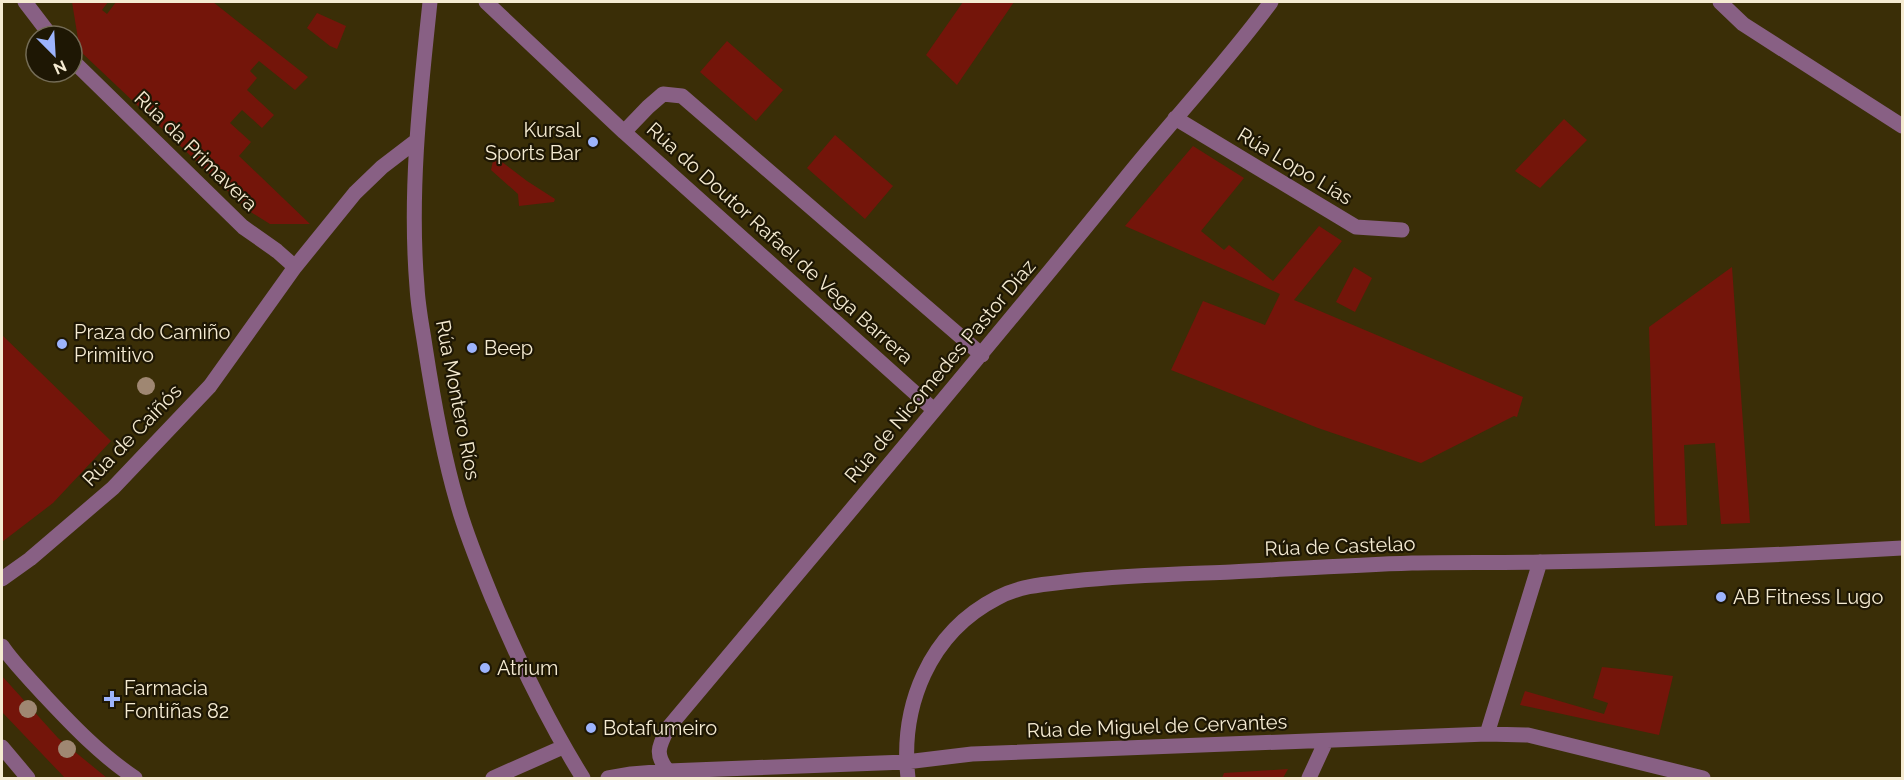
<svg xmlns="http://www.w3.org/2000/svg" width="1904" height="780" viewBox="0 0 1904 780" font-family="Raleway,sans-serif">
  <rect width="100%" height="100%" fill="#3a2e07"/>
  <path fill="#74150a" d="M 72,2 L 108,2 L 102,10 L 107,14 L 116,2 L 213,2 L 308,77 L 295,90 L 259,61 L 250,71 L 257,78 L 247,90 L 274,115 L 262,128 L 242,110 L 230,123 L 251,142 L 239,156 L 310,224 L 270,224 L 249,211 L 80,51 Z
    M 963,2 L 1014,2 L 957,85 L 926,55 Z
    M 317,13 L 346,26 L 337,49 L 330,46 L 307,28 Z
    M 727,41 L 783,90 L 756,121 L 700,72 Z
    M 1564,119 L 1587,140 L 1540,188 L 1515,171 Z
    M 835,135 L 893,186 L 865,219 L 807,168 Z
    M 1193,146 L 1244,178 L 1201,231 L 1224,250 L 1229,245 L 1273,281 L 1319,226 L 1342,241 L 1294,300 L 1523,397 L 1517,417 L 1514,416 L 1421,463 L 1318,428 L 1171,370 L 1203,301 L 1265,325 L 1280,294 L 1125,226 Z
    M 494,156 L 527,181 L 555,199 L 554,202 L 519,206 L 518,194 L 491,170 Z
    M 1354,267 L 1372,278 L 1355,312 L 1336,302 Z
    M 1732,267 L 1750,523 L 1721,524 L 1715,443 L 1684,445 L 1687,525 L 1655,526 L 1649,327 Z
    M 2,335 L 111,441 L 53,503 L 2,542 Z
    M 1602,667 L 1630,670 L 1673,676 L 1659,735 L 1520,705 L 1525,691 L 1604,714 L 1608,703 L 1593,698 Z
    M 2,676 L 58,738 L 107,778 L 65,778 L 2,712 Z
    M 1288,769 L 1283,778 L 1222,778 L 1224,773 Z"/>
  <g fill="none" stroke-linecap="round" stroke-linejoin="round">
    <path stroke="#886084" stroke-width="15" d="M 25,2 L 51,36
      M 430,2 C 420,96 409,192 417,287 C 418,307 422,326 425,346 C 433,398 442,451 457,502 C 466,535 480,568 493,600 C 519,662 548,722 583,778
      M 486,2 L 624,132 L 934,410
      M 1720,2 L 1743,24 L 1902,126
      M 72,60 L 243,227 L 277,251 L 295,267
      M 1175,118 L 1356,227 L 1402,230
      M 624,132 L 648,107 L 663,94 L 682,96 L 982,355
      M 2,579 L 30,559 L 113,488 L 210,386 L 295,267 L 355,193 L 382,167 L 416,141
      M 2,646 C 14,664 30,679 45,696 C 73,726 101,755 135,778
      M 1487,734 L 1540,562
      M 2,747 L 28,778
      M 668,771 C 654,754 659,746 668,728 C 822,544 978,361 1129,174 C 1176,116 1227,62 1271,2
      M 493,778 L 563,747
      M 608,778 L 631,774 L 668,771 L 906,762 L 972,754 L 1487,734 L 1528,735 L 1703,778
      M 908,778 C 900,706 929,633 997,598 C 1021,585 1047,584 1073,581 C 1126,575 1179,574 1231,572 C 1291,569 1351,565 1412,563 C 1455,562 1498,563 1541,562 C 1662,560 1782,555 1902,548
      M 1309,778 L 1326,741"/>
  </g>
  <g fill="#9f8772">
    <circle cx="146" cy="386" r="9"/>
    <circle cx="28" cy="709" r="9"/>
    <circle cx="67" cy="749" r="9"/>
  </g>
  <g fill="#9db4fd" stroke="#1e1704" stroke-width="2">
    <circle cx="593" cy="142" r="6"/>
    <circle cx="62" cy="344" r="6"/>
    <circle cx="472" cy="348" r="6"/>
    <circle cx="1721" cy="597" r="6"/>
    <circle cx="485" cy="668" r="6"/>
    <path d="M109 690h6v6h6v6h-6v6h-6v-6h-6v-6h6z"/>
    <circle cx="591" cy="728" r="6"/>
  </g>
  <g text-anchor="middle" stroke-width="4.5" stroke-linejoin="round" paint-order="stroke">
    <g font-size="20" fill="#f5ebd2" stroke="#1e1704" text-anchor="start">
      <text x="581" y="137" text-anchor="end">Kursal<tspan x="581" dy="23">Sports Bar</tspan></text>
      <text x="74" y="339">Praza do Camiño<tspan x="74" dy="23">Primitivo</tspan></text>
      <text x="484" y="355">Beep</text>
      <text x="1733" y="604">AB Fitness Lugo</text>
      <text x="497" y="675">Atrium</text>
      <text x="124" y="695">Farmacia<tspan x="124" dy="23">Fontiñas 82</tspan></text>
      <text x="603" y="735">Botafumeiro</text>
    </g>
    <g font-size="20" fill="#f5ebd2" stroke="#1e1704">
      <text transform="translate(196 151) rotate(44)" y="7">Rúa da Primavera</text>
      <text transform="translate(1295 166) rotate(31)" y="7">Rúa Lopo Lías</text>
      <text transform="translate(780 243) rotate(42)" y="7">Rúa do Doutor Rafael de Vega Barrera</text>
      <text transform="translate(940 371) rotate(-50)" y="7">Rúa de Nicomedes Pastor Díaz</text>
      <text transform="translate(458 400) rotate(79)" y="7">Rúa Montero Ríos</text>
      <text transform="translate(132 435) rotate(-46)" y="7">Rúa de Caiñós</text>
      <text transform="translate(1340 546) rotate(-2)" y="7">Rúa de Castelao</text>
      <text transform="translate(1157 726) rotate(-2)" y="7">Rúa de Miguel de Cervantes</text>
    </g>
  </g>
  <rect width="1904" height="780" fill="none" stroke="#f5ebd2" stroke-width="6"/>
  <g transform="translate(54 54) rotate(156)"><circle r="28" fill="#1e1704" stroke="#746c56" stroke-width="1.5"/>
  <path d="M0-4.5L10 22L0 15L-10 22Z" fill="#9db4fd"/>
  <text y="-9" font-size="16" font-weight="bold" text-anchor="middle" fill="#f5ebd2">N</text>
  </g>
</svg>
